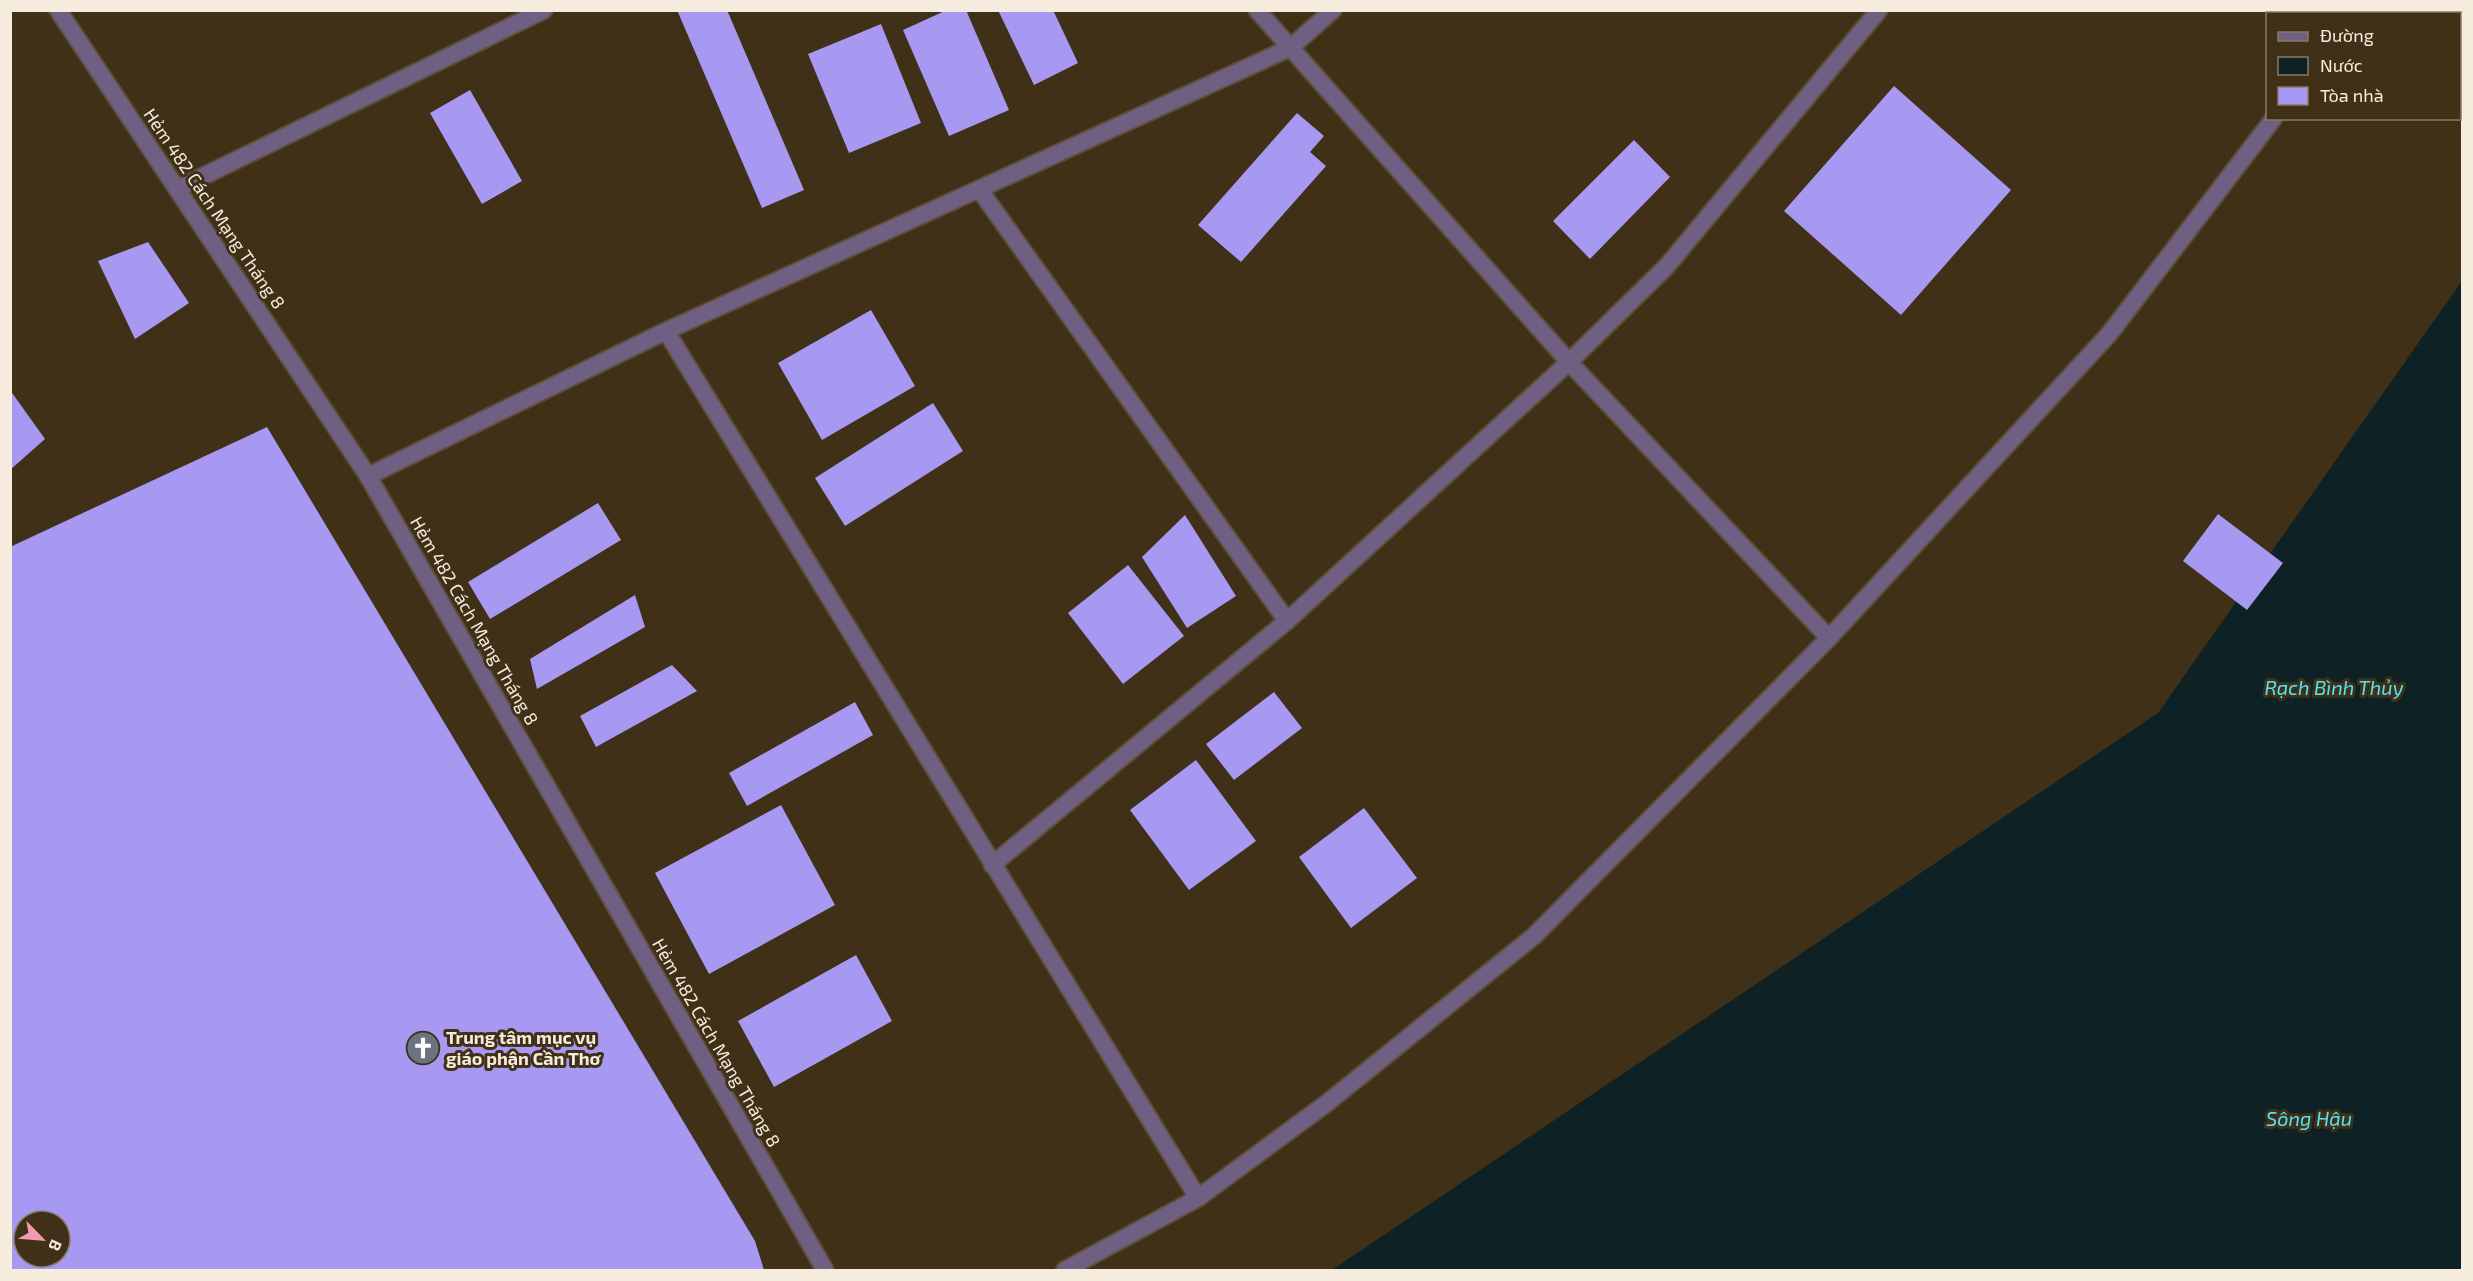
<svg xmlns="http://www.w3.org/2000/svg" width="2473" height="1281" viewBox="0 0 2473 1281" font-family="'Exo 2',sans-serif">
  <rect width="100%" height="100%" fill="#3f3017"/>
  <path fill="#0e2124" d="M 2462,281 L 2462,1270 L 1332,1270 L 2158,713 Z"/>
  <path fill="#a798f1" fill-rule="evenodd" d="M 677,10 L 727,10 L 804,190 L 762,208 Z
    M 947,10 L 966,10 L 1009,110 L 949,136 L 903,30 Z
    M 998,10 L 1053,10 L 1078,63 L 1034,85 Z
    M 881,24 L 921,123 L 849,153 L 808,54 Z
    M 1894,86 L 2011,190 L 1901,315 L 1784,211 Z
    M 470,90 L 522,181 L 482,204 L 430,113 Z
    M 1297,113 L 1324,136 L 1310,152 L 1326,166 L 1241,262 L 1198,225 Z
    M 1634,140 L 1670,177 L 1590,259 L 1553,221 Z
    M 148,242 L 189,303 L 135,339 L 98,261 Z
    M 871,310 L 915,386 L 822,440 L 778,363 Z
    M 10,390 L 45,439 L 10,470 Z
    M 933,403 L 963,451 L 845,526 L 815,478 Z
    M 267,427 L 755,1241 L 764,1270 L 10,1270 L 10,547 ZM 24,1221 L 60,1221 L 60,1257 L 24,1257 Z
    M 598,503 L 621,540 L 490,619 L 468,582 Z
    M 2218,514 L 2283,563 L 2247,610 L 2183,561 Z
    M 1185,515 L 1236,596 L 1187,628 L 1142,557 Z
    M 1128,565 L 1184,636 L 1123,684 L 1068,613 Z
    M 635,595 L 645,627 L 537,689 L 530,659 Z
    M 672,665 L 697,691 L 596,747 L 580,716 Z
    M 1274,692 L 1302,728 L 1234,780 L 1206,744 Z
    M 855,702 L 873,735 L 747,806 L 729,773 Z
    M 1196,760 L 1256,841 L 1189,890 L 1130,810 Z
    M 781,805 L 835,905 L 709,974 L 655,873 Z
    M 1364,808 L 1417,878 L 1351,928 L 1299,857 Z
    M 856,955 L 892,1021 L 774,1087 L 738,1021 Z"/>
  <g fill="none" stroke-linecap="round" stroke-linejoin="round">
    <defs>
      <path id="minor" d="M 1257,10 L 1569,362 L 1829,638
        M 2334,14 L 2335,10
        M 177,189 L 544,10
        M 979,189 L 1287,621
        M 666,331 L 1198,1198
        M 368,476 L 666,331 L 1290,48 L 1333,10
        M 992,865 L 1287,621 L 1569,362 L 1667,266 L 1879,10
        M 1065,1270 L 1198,1198 L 1327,1103 L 1534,936 L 1829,638 L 2110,333 L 2274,118"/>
      <path id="tertiary" d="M 58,10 L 368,476 L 825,1270"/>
    </defs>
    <use href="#minor" stroke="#5c4e37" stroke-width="20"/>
    <use href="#tertiary" stroke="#5c4e37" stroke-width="20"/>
    <use href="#minor" stroke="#6e5f83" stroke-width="16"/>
    <use href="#tertiary" stroke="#6e5f83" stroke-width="16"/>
  </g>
  <defs>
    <symbol id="church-disc" viewBox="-11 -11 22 22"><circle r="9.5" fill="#6b7280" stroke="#3f3017"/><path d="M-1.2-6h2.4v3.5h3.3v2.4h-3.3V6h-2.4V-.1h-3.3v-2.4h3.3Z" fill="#fff"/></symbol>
  </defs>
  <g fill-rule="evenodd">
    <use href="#church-disc" x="404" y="1029" width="38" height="38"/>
  </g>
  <g text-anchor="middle" stroke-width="6" stroke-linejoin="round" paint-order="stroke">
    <g font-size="18" fill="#f6ecdd" stroke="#3f3017">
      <text transform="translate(214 209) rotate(56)" y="6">Hẻm 482 Cách Mạng Tháng 8</text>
      <text transform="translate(474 621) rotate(60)" y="6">Hẻm 482 Cách Mạng Tháng 8</text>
      <text transform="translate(716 1043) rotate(60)" y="6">Hẻm 482 Cách Mạng Tháng 8</text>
    </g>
    <g font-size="18" font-weight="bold" fill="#f6ecdd" stroke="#3f3017" text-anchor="start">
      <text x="446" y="1044">Trung tâm mục vụ<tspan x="446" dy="21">giáo phận Cần Thơ</tspan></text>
    </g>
    <g font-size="20" font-style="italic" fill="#4fe4f7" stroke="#3f3017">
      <text x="2334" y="695">Rạch Bình Thủy</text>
      <text x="2309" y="1126">Sông Hậu</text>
    </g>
  </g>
  <rect width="2473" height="1281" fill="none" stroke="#f6ecdd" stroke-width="24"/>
  <rect x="2266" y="12" width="195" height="108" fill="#3f3017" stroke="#887b66" stroke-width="1.5"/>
  <rect x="2278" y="32" width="30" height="9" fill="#6e5f83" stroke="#887b66" stroke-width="1.5"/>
  <text x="2320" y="42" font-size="18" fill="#f6ecdd">Đường</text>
  <rect x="2278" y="57" width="30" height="18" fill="#0e2124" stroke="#887b66" stroke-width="1.5"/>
  <text x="2320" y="72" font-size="18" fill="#f6ecdd">Nước</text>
  <rect x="2278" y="87" width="30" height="18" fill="#a798f1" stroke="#887b66" stroke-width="1.5"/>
  <text x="2320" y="102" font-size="18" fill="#f6ecdd">Tòa nhà</text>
  <g transform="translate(42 1239) rotate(115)"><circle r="28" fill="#3f3017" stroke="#887b66" stroke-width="1.5"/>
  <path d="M0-4.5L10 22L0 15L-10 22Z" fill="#f29aaf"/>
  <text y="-9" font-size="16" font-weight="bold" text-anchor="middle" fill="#f6ecdd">B</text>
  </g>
</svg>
